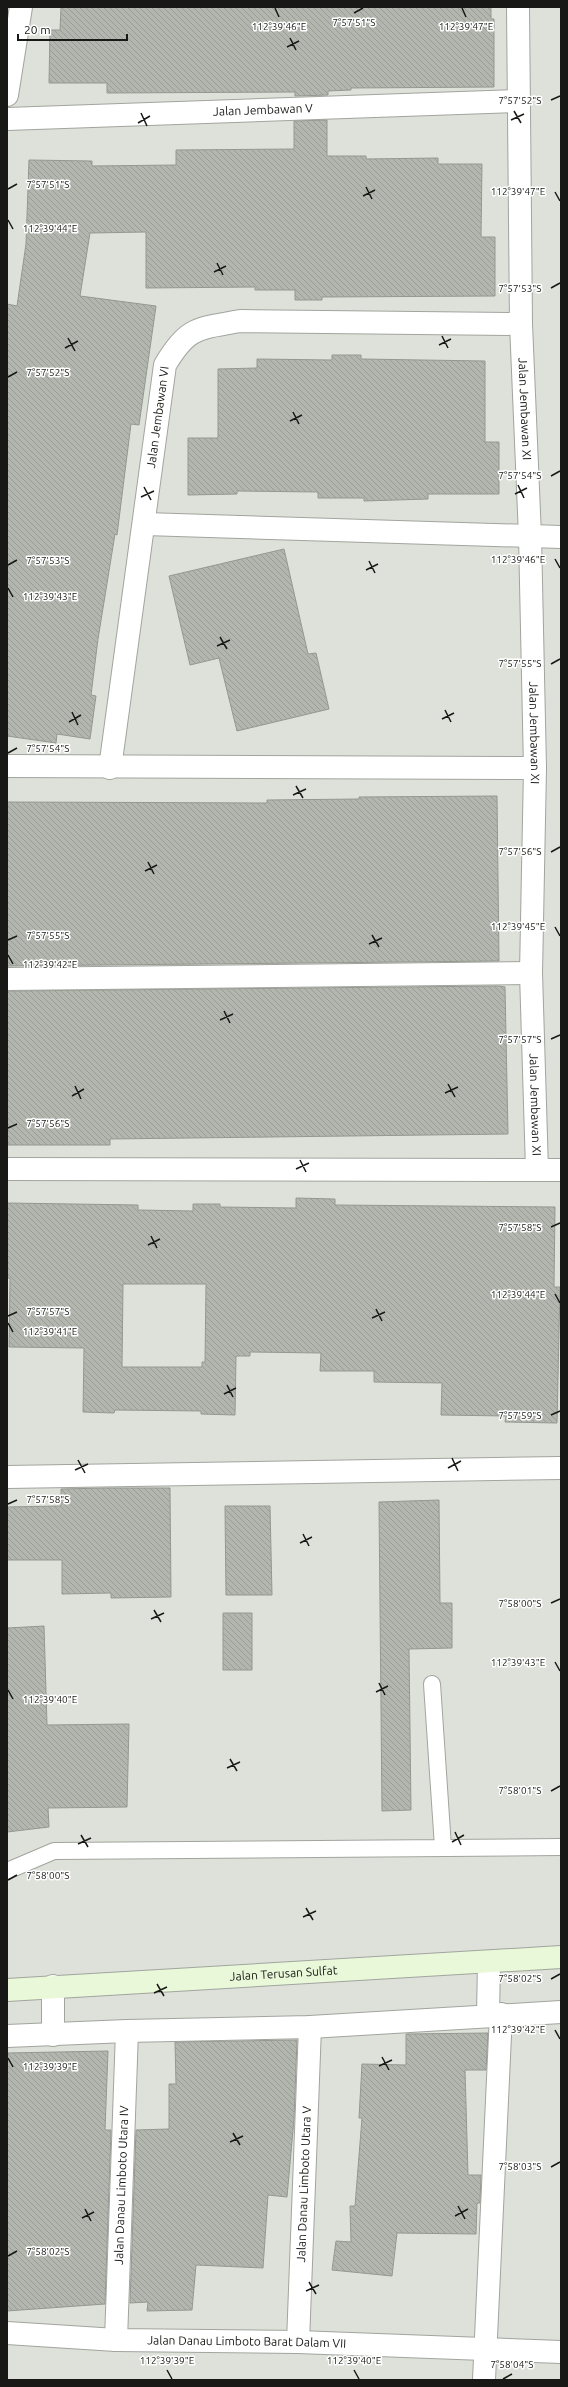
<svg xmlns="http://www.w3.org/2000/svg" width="568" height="2387" viewBox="0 0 568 2387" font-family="Ubuntu,sans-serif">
  <defs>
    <pattern id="building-back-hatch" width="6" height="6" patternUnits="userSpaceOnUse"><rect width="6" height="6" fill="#b2b6ae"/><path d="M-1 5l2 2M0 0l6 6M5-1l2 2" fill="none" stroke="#989c95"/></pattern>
  </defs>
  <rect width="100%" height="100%" fill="#dde1d9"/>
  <path fill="url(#building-back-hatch)" stroke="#949890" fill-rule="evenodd" d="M 61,7 L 491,7 L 491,19 L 494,19 L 494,87 L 351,88 L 351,90 L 328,91 L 328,95 L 295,96 L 295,92 L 107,93 L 107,83 L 49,83 L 50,30 L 60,30 Z
    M 327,120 L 327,156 L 366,156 L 366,159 L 438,158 L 438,164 L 482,164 L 481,237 L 495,237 L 495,296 L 322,297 L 322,300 L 295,300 L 295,290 L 255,290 L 255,287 L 146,288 L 146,232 L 90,233 L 80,296 L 156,306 L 139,425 L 131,424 L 117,535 L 115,534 L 98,639 L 91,695 L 96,696 L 90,739 L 57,734 L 56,743 L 7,736 L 7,304 L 17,306 L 26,244 L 29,160 L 92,161 L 92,166 L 176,165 L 176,150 L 294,149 L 294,121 Z
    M 332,355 L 361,355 L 361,359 L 485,361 L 485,442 L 499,442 L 499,494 L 428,494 L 428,499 L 364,501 L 364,498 L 318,498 L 318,492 L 237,491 L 237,494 L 188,495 L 188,438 L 218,438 L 218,369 L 257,368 L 257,359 L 332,360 Z
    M 284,549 L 308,654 L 316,653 L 329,709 L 237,731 L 219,658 L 190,665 L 169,576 Z
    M 497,796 L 499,961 L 7,966 L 7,802 L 267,803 L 267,800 L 359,799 L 359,797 Z
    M 499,986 L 505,987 L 508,1134 L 110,1139 L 110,1145 L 7,1145 L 7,991 Z
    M 296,1198 L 335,1199 L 335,1205 L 555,1207 L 554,1287 L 560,1287 L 557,1423 L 505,1422 L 506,1416 L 441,1415 L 442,1383 L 374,1382 L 374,1371 L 320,1371 L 321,1353 L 250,1352 L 250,1356 L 236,1356 L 235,1415 L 201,1414 L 201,1411 L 115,1410 L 114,1413 L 83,1412 L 84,1348 L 9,1347 L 10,1278 L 7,1278 L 7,1203 L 138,1205 L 138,1210 L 193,1211 L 193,1204 L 220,1204 L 220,1207 L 296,1208 ZM 123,1284 L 206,1284 L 205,1362 L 202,1362 L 202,1367 L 122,1367 Z
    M 106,1488 L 170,1488 L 171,1597 L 111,1598 L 111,1593 L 62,1594 L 62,1560 L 7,1560 L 7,1507 L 61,1506 L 61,1489 Z
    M 439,1500 L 440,1603 L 452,1603 L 452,1648 L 409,1649 L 411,1810 L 382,1811 L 379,1502 Z
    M 225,1506 L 270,1506 L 272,1595 L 226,1595 Z
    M 223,1613 L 252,1613 L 252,1670 L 223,1670 Z
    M 44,1626 L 47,1725 L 129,1724 L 127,1807 L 48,1808 L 49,1827 L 7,1832 L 7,1628 Z
    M 488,2033 L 486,2070 L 465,2070 L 468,2175 L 481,2175 L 480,2203 L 477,2203 L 476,2234 L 397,2233 L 392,2276 L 332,2270 L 336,2241 L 351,2242 L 350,2206 L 355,2206 L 362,2118 L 359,2118 L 362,2064 L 406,2065 L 406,2034 Z
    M 297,2040 L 294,2119 L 287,2197 L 268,2195 L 263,2268 L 196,2265 L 192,2310 L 147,2311 L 148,2302 L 130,2303 L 136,2130 L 169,2129 L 169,2084 L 176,2084 L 175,2042 Z
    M 108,2051 L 105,2130 L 111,2130 L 105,2304 L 7,2311 L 7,2053 Z"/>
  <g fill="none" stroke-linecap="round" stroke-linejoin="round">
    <defs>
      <path id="lane" d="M 432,1684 L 443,1847
        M 7,1871 L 54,1851 L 561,1847"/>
      <g id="street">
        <path id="s1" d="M 518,7 L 521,324 L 530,536 L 535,768 L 531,973 L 537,1170"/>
        <path d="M 7,95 L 21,7"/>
        <path id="s2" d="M 7,119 L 519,101"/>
        <path d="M 145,524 L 561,537"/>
        <path d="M 7,766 L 535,768"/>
        <path id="s3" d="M 110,768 L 165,365 C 188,326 198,329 240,321 L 521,324"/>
        <path d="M 7,979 L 531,973"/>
        <path d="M 7,1169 L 561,1170"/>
        <path d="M 7,1477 L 561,1468"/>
        <path d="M 53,1986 L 53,2035"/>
        <path d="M 488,2015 L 489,1962"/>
        <path d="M 7,2036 L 127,2031 L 310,2027 L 561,2012"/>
        <path id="s4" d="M 7,2333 L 116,2340 L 298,2342 L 561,2352"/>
        <path id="s5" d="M 116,2340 L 127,2031"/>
        <path id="s6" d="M 298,2342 L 310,2027"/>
        <path d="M 484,2380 L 501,2014"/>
      </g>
      <g id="secondary">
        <path id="s7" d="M 7,1990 L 561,1957"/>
      </g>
    </defs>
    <use href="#lane" stroke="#a1a59e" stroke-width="18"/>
    <use href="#street" stroke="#a1a59e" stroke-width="24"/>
    <use href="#secondary" stroke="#a1a59e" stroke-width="24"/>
    <use href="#lane" stroke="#fff" stroke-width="16"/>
    <use href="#street" stroke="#fff" stroke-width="22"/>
    <use href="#secondary" stroke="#e8f8d9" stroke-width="22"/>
  </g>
  <path fill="none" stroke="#181916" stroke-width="1.5" d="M 275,8 L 279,17M 462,8 L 466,17M 354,13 L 363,8M 290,38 L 296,50M 287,47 L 299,41M 551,100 L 560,96M 514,111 L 521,123M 141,113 L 147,126M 511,120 L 524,114M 138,123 L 150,116M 366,187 L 372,199M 8,189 L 17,184M 555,192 L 560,201M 363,196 L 375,190M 8,220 L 13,229M 217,263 L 223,275M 214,272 L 226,266M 551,288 L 560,283M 442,336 L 448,348M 68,338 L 75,351M 439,345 L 451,339M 65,348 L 78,341M 8,377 L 17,372M 293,412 L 299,424M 290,421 L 302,415M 551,476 L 560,471M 518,485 L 524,498M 144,487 L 151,500M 515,494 L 527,488M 141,497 L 154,491M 555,559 L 560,568M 369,561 L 375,573M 8,565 L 17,560M 366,570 L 378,564M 8,588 L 13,597M 220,637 L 227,649M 217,646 L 230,640M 551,664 L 560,659M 445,710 L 451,722M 72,712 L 78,725M 442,719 L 454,713M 69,722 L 81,715M 8,753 L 17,748M 296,786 L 303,798M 293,795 L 306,789M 551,852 L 560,847M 148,862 L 154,874M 145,871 L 157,865M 555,927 L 560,936M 372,935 L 379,947M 8,940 L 17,936M 369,944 L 382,938M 8,955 L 13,964M 224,1011 L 230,1023M 220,1020 L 233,1014M 551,1039 L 560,1035M 448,1084 L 455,1097M 75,1086 L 81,1099M 445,1093 L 458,1087M 72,1096 L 84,1089M 8,1128 L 17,1124M 300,1160 L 306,1172M 296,1169 L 309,1163M 551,1227 L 560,1223M 151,1236 L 157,1248M 148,1245 L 160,1239M 555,1294 L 560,1303M 376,1309 L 382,1321M 8,1316 L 17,1312M 372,1318 L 385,1312M 8,1323 L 13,1332M 227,1385 L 233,1397M 224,1394 L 236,1388M 551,1415 L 560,1411M 452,1458 L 458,1471M 78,1460 L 85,1473M 448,1468 L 461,1461M 75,1470 L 88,1464M 8,1504 L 17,1500M 303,1534 L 309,1546M 300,1543 L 312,1537M 551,1603 L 560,1599M 154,1610 L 161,1622M 151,1619 L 164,1613M 555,1662 L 560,1671M 379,1683 L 385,1695M 8,1690 L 13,1699M 376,1692 L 388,1686M 230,1759 L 237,1771M 227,1768 L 240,1762M 551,1791 L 560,1786M 455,1832 L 461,1845M 81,1835 L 88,1847M 452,1842 L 464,1835M 78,1844 L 91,1838M 8,1880 L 17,1875M 306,1908 L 313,1920M 303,1917 L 316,1911M 551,1979 L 560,1974M 157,1984 L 164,1996M 154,1993 L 167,1987M 555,2030 L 560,2039M 382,2057 L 389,2070M 8,2058 L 13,2067M 379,2066 L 392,2060M 233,2133 L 240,2145M 230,2142 L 243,2136M 551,2167 L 560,2162M 458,2206 L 465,2219M 85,2209 L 91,2221M 455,2216 L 468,2209M 82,2218 L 94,2212M 8,2256 L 17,2251M 309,2282 L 316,2294M 306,2291 L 319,2285M 167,2370 L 172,2379M 354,2370 L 359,2379M 503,2379 L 512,2374"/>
  <g text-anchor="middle" stroke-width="3" stroke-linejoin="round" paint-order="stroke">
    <g font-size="12" fill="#181916" stroke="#fff">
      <text dy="4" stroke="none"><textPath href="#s2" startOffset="256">Jalan Jembawan V</textPath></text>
      <text dy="4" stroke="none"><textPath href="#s1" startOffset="402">Jalan Jembawan XI</textPath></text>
      <text dy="4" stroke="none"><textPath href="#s3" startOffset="354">Jalan Jembawan VI</textPath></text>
      <text dy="4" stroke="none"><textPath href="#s1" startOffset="726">Jalan Jembawan XI</textPath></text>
      <text dy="4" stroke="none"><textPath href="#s1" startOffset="1098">Jalan Jembawan XI</textPath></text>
      <text dy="4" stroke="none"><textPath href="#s7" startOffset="277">Jalan Terusan Sulfat</textPath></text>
      <text dy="4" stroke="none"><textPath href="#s5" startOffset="155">Jalan Danau Limboto Utara IV</textPath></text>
      <text dy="4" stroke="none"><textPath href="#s6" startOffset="158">Jalan Danau Limboto Utara V</textPath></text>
      <text dy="4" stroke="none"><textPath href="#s4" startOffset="240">Jalan Danau Limboto Barat Dalam VII</textPath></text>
    </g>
  </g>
  <g font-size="10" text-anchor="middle" fill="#181916" stroke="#fff" stroke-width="3" stroke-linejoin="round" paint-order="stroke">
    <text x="354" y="26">7°57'51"S</text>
    <text x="279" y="30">112°39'46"E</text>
    <text x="466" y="30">112°39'47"E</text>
    <text x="520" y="104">7°57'52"S</text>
    <text x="48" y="188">7°57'51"S</text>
    <text x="518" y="195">112°39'47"E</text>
    <text x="50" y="232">112°39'44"E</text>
    <text x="520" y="292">7°57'53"S</text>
    <text x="48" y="376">7°57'52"S</text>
    <text x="520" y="479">7°57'54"S</text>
    <text x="518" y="563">112°39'46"E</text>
    <text x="48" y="564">7°57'53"S</text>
    <text x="50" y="600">112°39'43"E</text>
    <text x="520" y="667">7°57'55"S</text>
    <text x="48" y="752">7°57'54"S</text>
    <text x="520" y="855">7°57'56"S</text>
    <text x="518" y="930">112°39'45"E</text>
    <text x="48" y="939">7°57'55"S</text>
    <text x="50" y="968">112°39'42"E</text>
    <text x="520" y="1043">7°57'57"S</text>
    <text x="48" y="1127">7°57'56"S</text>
    <text x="520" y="1231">7°57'58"S</text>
    <text x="518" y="1298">112°39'44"E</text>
    <text x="48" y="1315">7°57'57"S</text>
    <text x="50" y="1335">112°39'41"E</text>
    <text x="520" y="1419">7°57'59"S</text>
    <text x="48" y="1503">7°57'58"S</text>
    <text x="520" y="1607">7°58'00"S</text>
    <text x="518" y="1666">112°39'43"E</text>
    <text x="50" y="1703">112°39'40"E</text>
    <text x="520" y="1794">7°58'01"S</text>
    <text x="48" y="1879">7°58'00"S</text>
    <text x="520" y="1982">7°58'02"S</text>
    <text x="518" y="2033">112°39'42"E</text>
    <text x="50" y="2070">112°39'39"E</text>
    <text x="520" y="2170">7°58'03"S</text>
    <text x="48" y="2255">7°58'02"S</text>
    <text x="167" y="2364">112°39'39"E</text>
    <text x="354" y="2364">112°39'40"E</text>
    <text x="512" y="2368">7°58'04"S</text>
  </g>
  <rect width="568" height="2387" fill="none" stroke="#181916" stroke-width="16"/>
  <path d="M18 34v6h109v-6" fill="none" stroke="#181916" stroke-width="2"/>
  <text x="24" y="34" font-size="12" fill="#181916" stroke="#ffffff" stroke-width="3" paint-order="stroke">20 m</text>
</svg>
